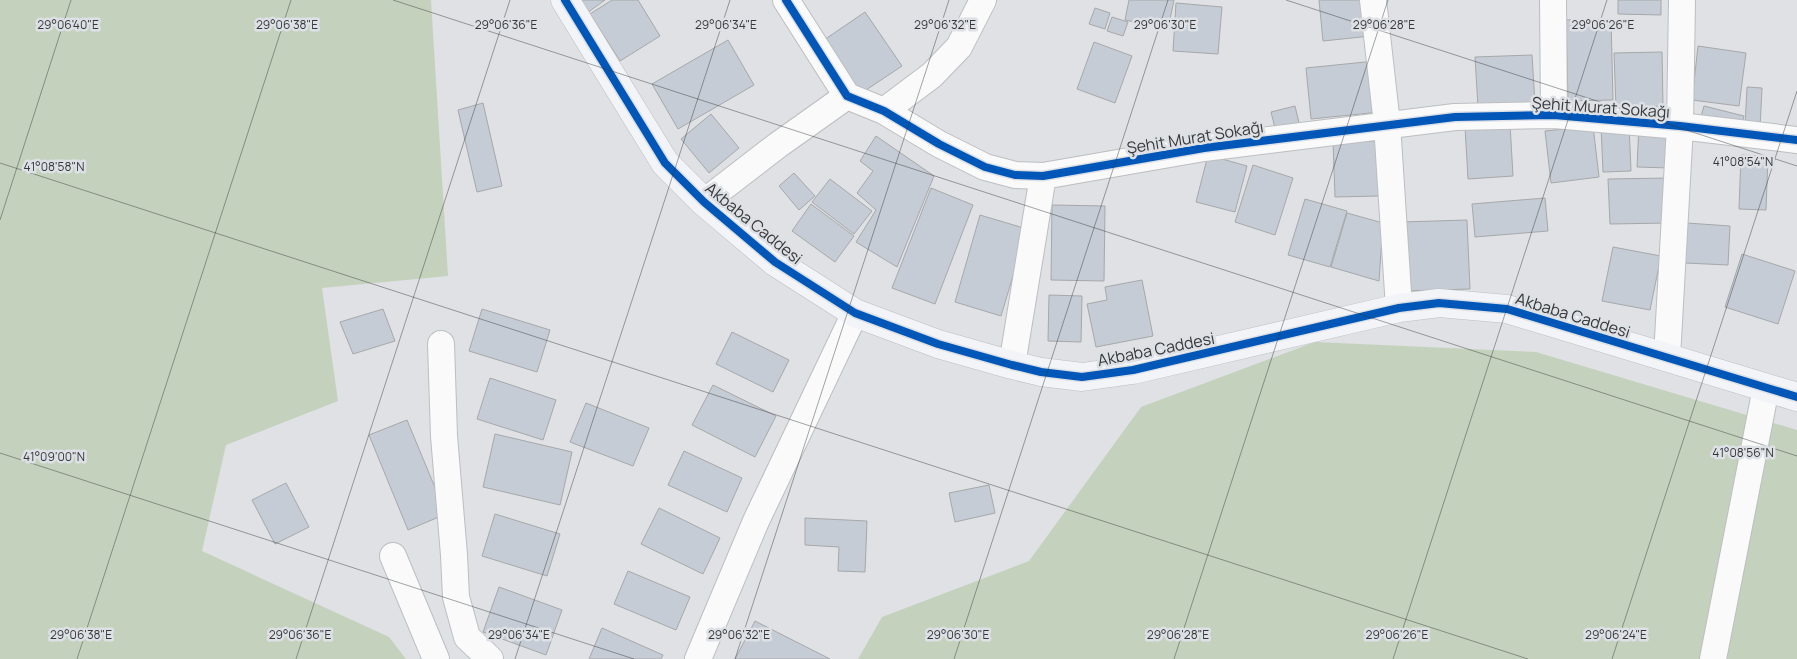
<svg xmlns="http://www.w3.org/2000/svg" width="1797" height="659" viewBox="0 0 1797 659" font-family="Manrope,sans-serif">
  <rect width="100%" height="100%" fill="#dfe1e4"/>
  <path fill="#c4d2bd" d="M 0,0 L 431,0 L 448,276 L 322,288 L 338,401 L 226,445 L 202,551 L 389,637 L 406,659 L 0,659 Z
    M 1315,342 L 1536,352 L 1797,430 L 1797,659 L 858,659 L 882,617 L 1029,561 L 1141,407 Z"/>
  <path fill="#c5ccd5" stroke="#a6a8aa" d="M 580,0 L 605,0 L 587,13 Z
    M 612,0 L 638,0 L 660,36 L 620,61 L 590,14 Z
    M 1129,0 L 1174,0 L 1168,29 L 1125,20 Z
    M 1319,0 L 1368,0 L 1371,36 L 1323,41 Z
    M 1618,0 L 1661,0 L 1661,15 L 1618,14 Z
    M 1176,3 L 1222,7 L 1218,54 L 1173,51 Z
    M 1095,8 L 1110,13 L 1105,29 L 1089,24 Z
    M 865,12 L 902,66 L 860,94 L 824,40 Z
    M 1112,17 L 1128,22 L 1123,36 L 1107,31 Z
    M 1611,19 L 1613,100 L 1568,101 L 1566,20 Z
    M 728,40 L 754,85 L 678,129 L 652,84 Z
    M 1094,42 L 1132,56 L 1115,103 L 1077,89 Z
    M 1698,46 L 1746,53 L 1739,106 L 1692,100 Z
    M 1662,52 L 1663,106 L 1616,108 L 1614,53 Z
    M 1532,55 L 1535,104 L 1478,107 L 1475,57 Z
    M 1375,61 L 1380,112 L 1311,119 L 1306,68 Z
    M 1747,87 L 1762,88 L 1760,128 L 1745,127 Z
    M 483,103 L 502,186 L 477,192 L 458,110 Z
    M 1295,106 L 1300,127 L 1276,132 L 1271,112 Z
    M 1704,106 L 1744,116 L 1740,131 L 1700,120 Z
    M 711,114 L 739,148 L 709,173 L 681,139 Z
    M 1510,124 L 1513,176 L 1468,179 L 1465,127 Z
    M 1639,124 L 1671,126 L 1669,168 L 1637,167 Z
    M 1629,125 L 1631,171 L 1603,172 L 1601,126 Z
    M 1593,126 L 1599,177 L 1551,183 L 1545,131 Z
    M 876,136 L 934,176 L 897,267 L 856,242 L 876,210 L 857,193 L 873,171 L 860,161 Z
    M 1377,141 L 1379,196 L 1335,197 L 1333,142 Z
    M 1208,155 L 1247,166 L 1235,212 L 1196,202 Z
    M 1741,155 L 1768,156 L 1766,210 L 1739,209 Z
    M 1253,165 L 1293,178 L 1275,235 L 1235,222 Z
    M 794,173 L 815,196 L 799,210 L 779,186 Z
    M 1668,178 L 1668,223 L 1610,224 L 1608,179 Z
    M 830,179 L 872,211 L 854,234 L 812,202 Z
    M 931,188 L 973,205 L 935,304 L 892,288 Z
    M 1545,198 L 1548,231 L 1475,237 L 1472,204 Z
    M 1305,199 L 1347,211 L 1330,267 L 1288,255 Z
    M 811,204 L 854,236 L 835,262 L 792,231 Z
    M 1052,205 L 1105,206 L 1104,281 L 1051,280 Z
    M 1347,213 L 1383,223 L 1379,281 L 1331,267 Z
    M 980,215 L 1027,229 L 1001,316 L 955,302 Z
    M 1467,220 L 1470,289 L 1404,291 L 1402,222 Z
    M 1687,223 L 1730,226 L 1728,265 L 1685,263 Z
    M 1613,247 L 1661,256 L 1650,310 L 1602,301 Z
    M 1742,254 L 1795,271 L 1778,324 L 1725,307 Z
    M 1142,280 L 1153,336 L 1096,347 L 1087,304 L 1107,300 L 1105,287 Z
    M 1049,295 L 1082,296 L 1081,342 L 1048,341 Z
    M 383,309 L 395,341 L 353,354 L 340,322 Z
    M 482,309 L 550,330 L 537,372 L 469,351 Z
    M 732,332 L 789,360 L 773,392 L 716,364 Z
    M 490,378 L 556,400 L 543,440 L 477,419 Z
    M 713,385 L 776,416 L 755,457 L 692,425 Z
    M 586,403 L 649,428 L 633,466 L 570,442 Z
    M 407,420 L 446,514 L 408,530 L 369,435 Z
    M 495,434 L 572,452 L 560,505 L 483,487 Z
    M 684,451 L 742,478 L 727,512 L 668,485 Z
    M 286,483 L 309,527 L 275,544 L 252,500 Z
    M 989,485 L 995,513 L 955,522 L 949,493 Z
    M 659,508 L 720,538 L 703,574 L 641,544 Z
    M 495,514 L 560,534 L 547,576 L 482,556 Z
    M 805,518 L 867,521 L 865,572 L 838,571 L 839,547 L 805,545 Z
    M 628,571 L 690,597 L 676,630 L 614,604 Z
    M 499,587 L 562,610 L 546,655 L 483,632 Z
    M 755,621 L 830,659 L 735,659 Z
    M 602,628 L 663,655 L 661,659 L 589,659 Z"/>
  <g fill="none" stroke-linecap="round" stroke-linejoin="round">
    <defs>
      <path id="minor" d="M 786,0 L 847,96 L 884,111 L 939,144 L 985,167 L 1015,175 L 1043,176 L 1204,148 L 1455,117 L 1554,115 L 1680,126 L 1797,140
        M 1373,0 L 1387,124 L 1399,308
        M 1553,0 L 1554,115
        M 884,111 L 932,75 L 959,47 L 983,0
        M 704,202 L 778,145 L 847,96
        M 441,344 L 444,436 L 454,555 L 456,597 L 467,637 L 490,659
        M 1667,357 L 1680,126 L 1682,0
        M 1012,365 L 1043,176
        M 393,556 L 436,659
        M 698,659 L 756,521 L 855,313
        M 1713,659 L 1766,388"/>
      <path id="secondary" d="M 565,0 L 665,163 L 704,202 L 775,262 L 855,313 L 938,344 L 1012,365 L 1041,372 L 1082,377 L 1133,370 L 1399,308 L 1439,303 L 1507,309 L 1797,397"/>
    </defs>
    <use href="#minor" stroke="#bcbec0" stroke-width="28"/>
    <use href="#secondary" stroke="#bcbec0" stroke-width="29"/>
    <use href="#minor" stroke="#fafafb" stroke-width="26"/>
    <use href="#secondary" stroke="#f2f4f7" stroke-width="28"/>
    <defs>
      <path id="cycleway" d="M 565,0 L 665,163 L 704,202 L 775,262 L 855,313 L 938,344 L 1012,365 L 1041,372 L 1082,377 L 1133,370 L 1399,308 L 1439,303 L 1507,309 L 1797,397
        M 786,0 L 847,96 L 884,111 L 939,144 L 985,167 L 1015,175 L 1043,176 L 1204,148 L 1455,117 L 1554,115 L 1680,126 L 1797,140"/>
    </defs>
    <use href="#cycleway" stroke="#dde1e6" stroke-width="11"/>
    <use href="#cycleway" stroke="#0057b8" stroke-width="8"/>
  </g>
  <path fill="none" stroke="#353739" stroke-width="1" stroke-opacity="0.45" d="M 393,0 L 1797,456M 1286,0 L 1797,166M 0,163 L 1528,659M 0,220 L 71,0M 0,453 L 634,659M 77,659 L 291,0M 296,659 L 510,0M 515,659 L 730,0M 735,659 L 949,0M 954,659 L 1168,0M 1174,659 L 1388,0M 1393,659 L 1607,0M 1612,659 L 1797,91"/>
  <g text-anchor="middle" stroke-width="5" stroke-linejoin="round" paint-order="stroke">
    <g font-size="16" fill="#353739" stroke="#dde1e6">
      <text transform="translate(1601 107) rotate(4)" y="6">Şehit Murat Sokağı</text>
      <text transform="translate(1195 137) rotate(-9)" y="6">Şehit Murat Sokağı</text>
      <text transform="translate(754 223) rotate(39)" y="6">Akbaba Caddesi</text>
      <text transform="translate(1573 315) rotate(17)" y="6">Akbaba Caddesi</text>
      <text transform="translate(1156 349) rotate(-11)" y="6">Akbaba Caddesi</text>
    </g>
  </g>
  <g font-size="12" text-anchor="middle" fill="#353739" stroke="#dde1e6" stroke-width="5" stroke-linejoin="round" paint-order="stroke">
    <text x="68" y="29">29°06'40"E</text>
    <text x="287" y="29">29°06'38"E</text>
    <text x="506" y="29">29°06'36"E</text>
    <text x="726" y="29">29°06'34"E</text>
    <text x="945" y="29">29°06'32"E</text>
    <text x="1165" y="29">29°06'30"E</text>
    <text x="1384" y="29">29°06'28"E</text>
    <text x="1603" y="29">29°06'26"E</text>
    <text x="1743" y="166">41°08'54"N</text>
    <text x="54" y="171">41°08'58"N</text>
    <text x="1743" y="457">41°08'56"N</text>
    <text x="54" y="461">41°09'00"N</text>
    <text x="81" y="639">29°06'38"E</text>
    <text x="300" y="639">29°06'36"E</text>
    <text x="519" y="639">29°06'34"E</text>
    <text x="739" y="639">29°06'32"E</text>
    <text x="958" y="639">29°06'30"E</text>
    <text x="1178" y="639">29°06'28"E</text>
    <text x="1397" y="639">29°06'26"E</text>
    <text x="1616" y="639">29°06'24"E</text>
  </g>
</svg>
